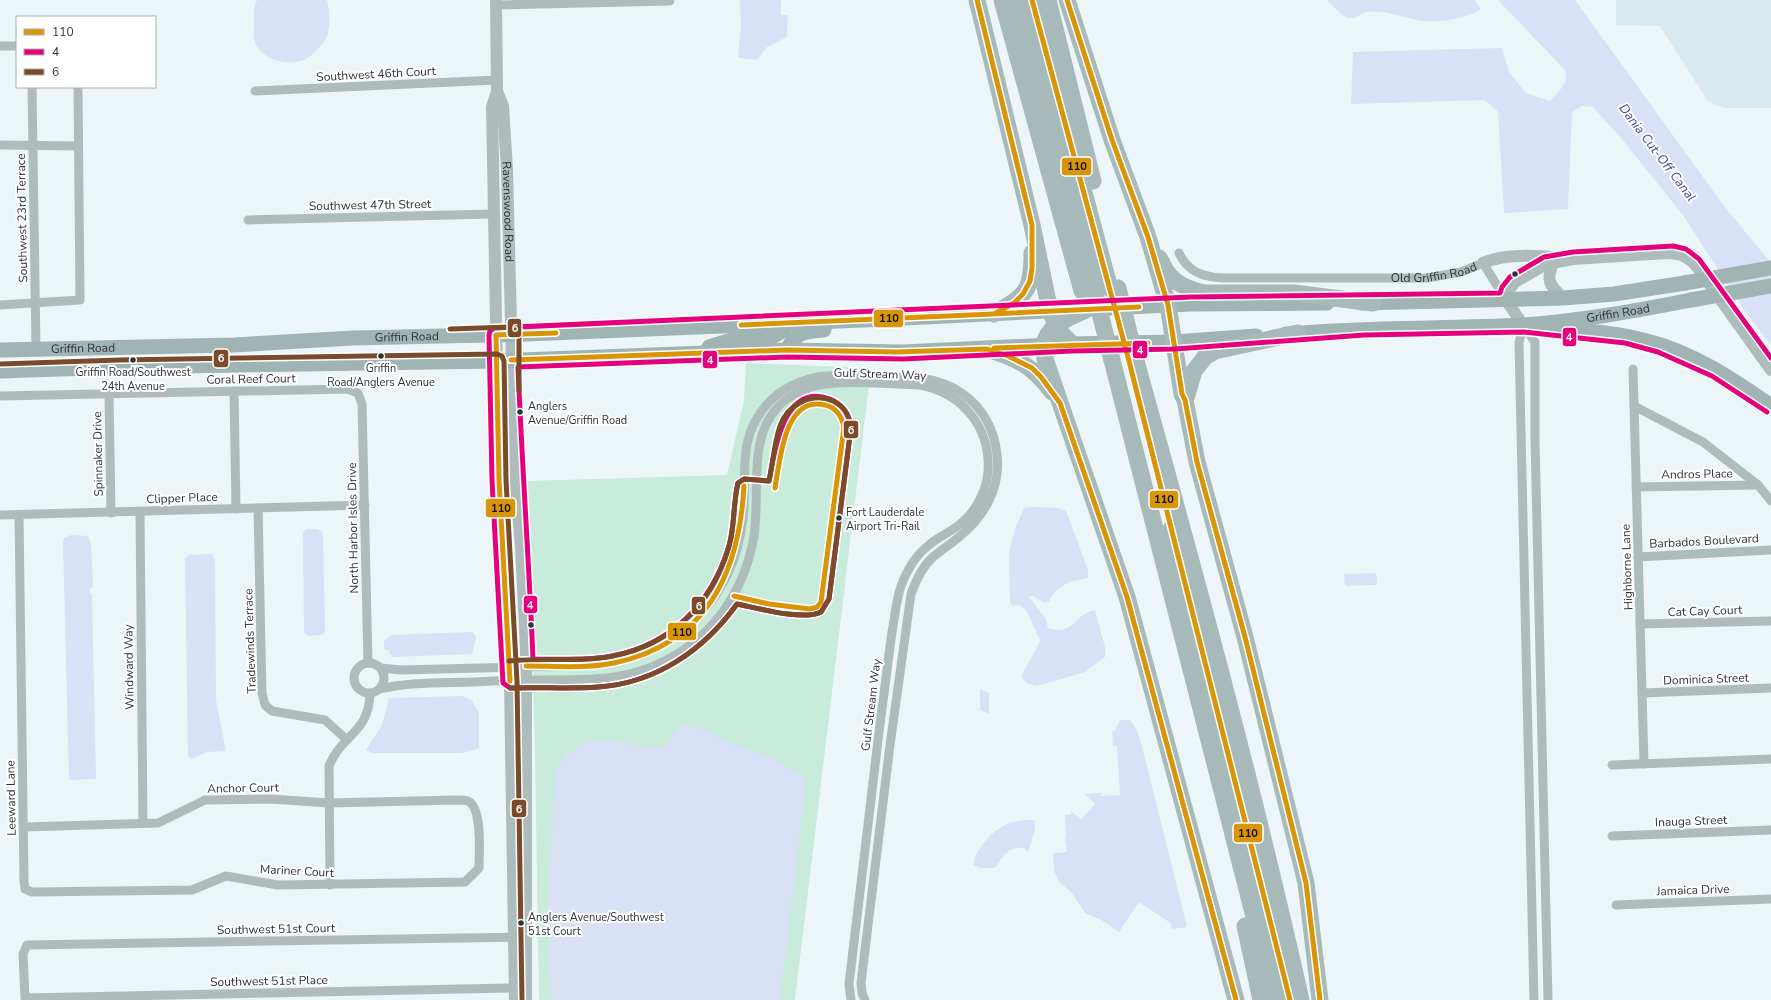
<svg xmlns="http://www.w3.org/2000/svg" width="1771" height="1000" viewBox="0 0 1771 1000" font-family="'Nunito Sans',sans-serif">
  <rect width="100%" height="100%" fill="#ecf6f9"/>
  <path fill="#d8eaef" d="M 1616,0 L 1771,0 L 1771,108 L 1726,108 L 1716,105 L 1707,100 L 1660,26 L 1616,25 Z"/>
  <path fill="#c9ebdb" d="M 746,363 L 871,368 L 795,1000 L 539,1000 L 535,750 L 527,481 L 727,475 L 744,400 Z"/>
  <path fill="#d9e1f7" d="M 257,0 L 327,0 C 330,12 331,29 325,40 C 322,45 311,57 306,59 C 288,67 259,60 254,39 C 253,35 254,29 254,24 C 254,15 253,8 257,0 Z
    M 740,0 L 781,0 L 781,15 L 788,15 L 787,37 L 767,47 L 757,60 L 738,58 L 741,24 Z
    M 1327,0 L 1475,0 L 1481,9 C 1466,19 1440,23 1422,21 C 1404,18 1385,9 1367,12 C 1360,13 1356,20 1348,18 C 1341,16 1332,5 1327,0 Z
    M 1498,0 L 1575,0 L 1724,206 L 1771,263 L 1771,345 L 1746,313 L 1683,215 L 1620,137 L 1593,107 L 1582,106 L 1572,112 L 1568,209 L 1504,213 L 1498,112 L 1485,100 L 1351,104 L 1353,52 L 1502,48 L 1509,72 L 1526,93 L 1550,101 C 1559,91 1569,83 1565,70 Z
    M 1034,507 L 1059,508 L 1066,511 L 1088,570 L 1088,578 C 1070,581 1056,585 1049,602 L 1045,603 L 1033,596 L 1029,597 L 1046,619 L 1048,628 C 1077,636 1071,615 1095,610 L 1105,647 L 1105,657 L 1085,672 L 1037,686 L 1026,683 L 1022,678 C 1022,671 1036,652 1040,640 L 1026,610 L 1020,605 L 1013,606 L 1010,602 L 1009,552 L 1015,529 L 1024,508 Z
    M 307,529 L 317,529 L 323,532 L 325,632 L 322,635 L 307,636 L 304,632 L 303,532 Z
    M 71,535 L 88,536 L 91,543 L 93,587 L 90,588 L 90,593 L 92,595 L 96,779 L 69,780 L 63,542 L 64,538 Z
    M 212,554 L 215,561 L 216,700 L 226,751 L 208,752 L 191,759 L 188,756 L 185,559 L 189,555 Z
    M 1376,573 L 1377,585 L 1345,586 L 1344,574 Z
    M 471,632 L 474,633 L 476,638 L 472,654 L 392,657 L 389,651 L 384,649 L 384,641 L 391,635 Z
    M 980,689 L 989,693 L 989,714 L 980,710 Z
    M 462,696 L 472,700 L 479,713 L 479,748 L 463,753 L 372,753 L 366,750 L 382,725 L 389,698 Z
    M 1120,720 L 1130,720 L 1137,730 L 1142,746 L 1187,927 L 1173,929 L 1170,926 L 1172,924 L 1139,902 L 1119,932 L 1103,921 L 1085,913 L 1072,893 L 1059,882 L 1054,871 L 1053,853 L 1067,852 L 1065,837 L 1066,837 L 1065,815 L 1071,814 L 1071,811 L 1081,819 L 1095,804 L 1085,794 L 1101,793 L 1101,796 L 1120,795 L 1117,746 L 1113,746 L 1112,732 L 1115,731 Z
    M 683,725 L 703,729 L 739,747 L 770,757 L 799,773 L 806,783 L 780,1000 L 551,1000 L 548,906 L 555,772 L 564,757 L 582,743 L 610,739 L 645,748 L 667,747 L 674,733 Z
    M 1035,820 L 1035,830 L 1028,852 L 1024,848 C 1006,847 1004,856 995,868 L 980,868 L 973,865 C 976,847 995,827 1013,822 C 1020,820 1028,820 1035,820 Z"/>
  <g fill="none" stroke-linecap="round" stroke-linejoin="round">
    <g stroke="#aebdbc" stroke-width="9">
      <path d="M 496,5 L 670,1"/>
      <path d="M 0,46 L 17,46"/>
      <path d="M 32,87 L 36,349"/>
      <path d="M 255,91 L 497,80"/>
      <path d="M 0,145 L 78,146"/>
      <path d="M 248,220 L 493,214"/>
      <path id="s1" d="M 1179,253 C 1188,272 1203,277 1223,278 L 1427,278 L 1461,272 L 1483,263 L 1506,300"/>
      <path d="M 0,305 L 80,300 L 78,87"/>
      <path d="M 1523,325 L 1535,342 L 1535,440 L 1548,1000"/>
      <path d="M 1523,325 L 1519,343 L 1534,1000"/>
      <path d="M 1633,369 L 1644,764"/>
      <path d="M 234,391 L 236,509"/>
      <path d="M 109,394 L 111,513"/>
      <path d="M 0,396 L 347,389 L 358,393 L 362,404 L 368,663"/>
      <path d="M 1634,406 L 1703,442 L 1758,485 L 1771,501"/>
      <path d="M 1636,487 L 1758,485"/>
      <path d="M 258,508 L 262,693 L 265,705 L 272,711 L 325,720 L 347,740"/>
      <path d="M 140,512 L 143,823"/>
      <path d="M 0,515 L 365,505"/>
      <path d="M 19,515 L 24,881 L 25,889 L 32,892 L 192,890 L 226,876 L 278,885 L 465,882 L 479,868 C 479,853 483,808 468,801 C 465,800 459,800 455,800 L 329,803 L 271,799 L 205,800 L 158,823 L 24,827"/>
      <path d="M 1638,557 L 1771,550"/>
      <path d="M 1640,624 L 1771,621"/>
      <circle cx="369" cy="678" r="15"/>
      <path d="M 381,668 L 401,670 L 599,665 C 679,654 734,598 743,518 C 748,473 735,438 770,401 C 781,390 796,382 812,378 C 828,374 846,376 863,376 C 897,376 935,373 963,394 C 983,408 995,431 997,455 C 1001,488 984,517 959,537 C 951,544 941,550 933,557 C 922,567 916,580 911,594 L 890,745 L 861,983 L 862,993 L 865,1000"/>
      <path d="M 380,689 C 409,682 441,683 471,682 C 496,681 520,680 545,680 C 595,680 635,681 679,653 C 720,627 746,584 754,536 C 762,481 740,410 811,387 C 836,379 892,384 920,385 C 963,393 991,428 988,472 C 986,494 973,516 955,528 C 946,534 937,538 929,545 C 916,555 907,570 901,586 C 896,600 895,617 892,632 C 888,660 885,688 881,716 C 870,805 860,894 849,984 L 851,1000"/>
      <path d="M 1642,693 L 1771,688"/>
      <path d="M 1612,765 L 1771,759"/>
      <path d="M 1612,836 L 1771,830"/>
      <path d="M 330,885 L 329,766 C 342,734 369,733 370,694"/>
      <path d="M 1616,905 L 1771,899"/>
      <path d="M 515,988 L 25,998 L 23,954 L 27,945 L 520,937"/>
    </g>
    <g stroke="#aebdbc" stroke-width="12">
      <path d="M 496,0 L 497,91 L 492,107 L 499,480 L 510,681 L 515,1000"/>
      <path id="s2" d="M 497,91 L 503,106 L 507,169 L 515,477 L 521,547 L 526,649 L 526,1000"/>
      <path d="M 1553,262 C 1546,282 1549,284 1563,298"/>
      <path d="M 1483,263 C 1505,253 1536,255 1560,258"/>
      <path d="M 1523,325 L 1506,300 L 1508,291 L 1515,282 L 1546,264 L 1573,259 L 1667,253 C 1681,253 1689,257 1698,268 L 1771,370"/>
    </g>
    <g stroke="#a0b4b3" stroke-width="15">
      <path d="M 1361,303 L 1563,298 L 1614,294 L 1685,283"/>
      <path d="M 1556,328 C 1586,331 1617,333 1647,341 C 1692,352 1734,380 1771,406"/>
      <path id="s3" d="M 1286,334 C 1365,327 1444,329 1523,325 C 1580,321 1635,311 1691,300"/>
      <path d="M 709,347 L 735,339 L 772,337 L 784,330 L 785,323"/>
      <path id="s4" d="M 0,350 L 234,345 L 353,338 L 527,334 L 863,320 L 1191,304 L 1327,303"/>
      <path d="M 787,350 C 795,332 806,331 824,330"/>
      <path d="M 0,371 L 120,367 L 497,361 L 787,350 L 903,352 L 1072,344 L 1174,342 L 1256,336"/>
    </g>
    <path stroke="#a7b9b8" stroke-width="17" d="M 977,0 L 1032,225 L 1050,311 L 1059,331 L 1072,344
      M 1002,0 L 1082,291
      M 1017,0 L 1092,282
      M 1032,0 L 1110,289
      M 1048,0 L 1093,181
      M 1067,0 L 1112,140 L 1148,237 L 1168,305 L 1182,394 L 1185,400 L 1197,462 L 1245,637 L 1306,883 L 1320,1000
      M 1159,258 C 1162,262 1164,268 1167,272 C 1176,285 1190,290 1205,293 L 1294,293 L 1373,303
      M 1086,310 C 1070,317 1045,326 1044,347 C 1043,350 1045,356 1045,359 L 1127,597 L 1236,1000
      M 994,314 C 1026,295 1032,292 1032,253
      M 987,349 C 1018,359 1032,365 1052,392
      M 1112,360 L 1265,960 L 1274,1000
      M 1136,361 C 1195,573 1253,785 1301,1000
      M 1186,398 L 1194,371 L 1205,357 L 1215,351 L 1298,333
      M 1171,529 L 1290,1000
      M 1245,926 L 1261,1000"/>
    <path stroke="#a0b4b3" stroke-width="15" d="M 1685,283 L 1771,268
      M 1691,300 L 1771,286"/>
    <path stroke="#a7b9b8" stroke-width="17" d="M 1118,288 L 1136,361
      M 1094,290 L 1112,360"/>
    <defs>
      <path id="bus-1" d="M 1032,0 L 1129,361 L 1290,1000
        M 1067,0 L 1112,140 L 1148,237 L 1168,305 L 1182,394 L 1185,400 L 1197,462 L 1245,637 L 1306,883 L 1320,1000
        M 991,314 L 1139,307
        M 741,325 L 994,314 L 1014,303 L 1023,294 L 1030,281 L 1032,268 L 1032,225 L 977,0
        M 496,335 L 556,333
        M 496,335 L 499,480 L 510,681
        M 994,348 L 1148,343
        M 511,360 L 787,350 L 897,352 L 987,349 L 1008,356 L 1032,368 L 1041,377 L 1060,403 L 1127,597 L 1236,1000
        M 734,596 L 769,604 L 810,609 L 817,607 L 821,602 L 844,427 C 842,417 836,407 825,405 C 784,395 780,461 775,488
        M 526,666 C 555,666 585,669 614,663 C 707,643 739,574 744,486"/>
      <path id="bus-2" d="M 1767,412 L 1712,376 L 1658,352 L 1625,343 L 1523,332 L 1364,335 L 1175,349 L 1072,351 L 903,359 L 787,357 L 518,367 C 522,464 529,562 533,659 C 559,659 586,661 612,656 C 671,645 712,603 729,546 C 735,525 733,503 738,483 L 744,479 L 769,481 C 775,450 783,382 830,399 C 842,404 849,415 851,427 L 829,599 L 821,612 C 803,621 757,608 737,604 C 704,650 656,683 598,687 C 569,689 539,687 510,688 L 503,683 L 492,480 L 489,335 L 490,331 L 494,328 L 1191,297 L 1500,293 L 1502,287 L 1510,277 L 1544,257 L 1573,252 L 1673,246 L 1686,249 L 1699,259 L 1771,358"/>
      <path id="bus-3" d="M 450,329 L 512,327 L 517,329 L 519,334 L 519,391
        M 0,364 L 120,360 L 497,354 L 502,356 L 504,361 L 506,480 L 517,681 L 522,1000
        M 509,661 C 540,658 570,661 600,658 C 666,650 711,609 729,546 C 735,525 733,503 738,483 L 744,479 L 769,481 C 773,463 774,443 780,426 C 788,404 812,392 833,401 C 844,406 850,416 851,428 L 829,599 L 821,612 C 803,621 757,608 737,604 C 704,650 656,683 599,687 C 569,689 540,687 510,688"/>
    </defs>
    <use href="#bus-1" stroke="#fff" stroke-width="8"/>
    <use href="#bus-2" stroke="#fff" stroke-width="8"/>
    <use href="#bus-3" stroke="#fff" stroke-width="8"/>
    <use href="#bus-1" stroke="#d99508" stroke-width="5"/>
    <use href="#bus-2" stroke="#e5007d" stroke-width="5"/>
    <use href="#bus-3" stroke="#7a4b2a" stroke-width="5"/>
  </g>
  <g fill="#2d3436" stroke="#fff" stroke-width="1.5">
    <circle cx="1515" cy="274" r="3.5"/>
    <circle cx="381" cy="356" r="3.5"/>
    <circle cx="133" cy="360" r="3.5"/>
    <circle cx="520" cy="412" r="3.5"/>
    <circle cx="839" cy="518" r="3.5"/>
    <circle cx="531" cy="625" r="3.5"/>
    <circle cx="521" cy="923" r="3.5"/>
  </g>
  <g text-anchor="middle" stroke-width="4" stroke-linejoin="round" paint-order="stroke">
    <g font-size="11" fill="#2d3436" stroke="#fff" text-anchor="start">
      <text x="381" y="372" text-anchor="middle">Griffin<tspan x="381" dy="14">Road/Anglers Avenue</tspan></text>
      <text x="133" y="376" text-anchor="middle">Griffin Road/Southwest<tspan x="133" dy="14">24th Avenue</tspan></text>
      <text x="528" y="410">Anglers<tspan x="528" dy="14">Avenue/Griffin Road</tspan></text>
      <text x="846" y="516">Fort Lauderdale<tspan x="846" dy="14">Airport Tri-Rail</tspan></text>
      <text x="528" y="921">Anglers Avenue/Southwest<tspan x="528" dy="14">51st Court</tspan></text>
    </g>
    <g font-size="12" fill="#2d3436" stroke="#fff">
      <text transform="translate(376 74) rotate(-3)" y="4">Southwest 46th Court</text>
      <text transform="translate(370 205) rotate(-1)" y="4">Southwest 47th Street</text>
      <text dy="4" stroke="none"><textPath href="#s2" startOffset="122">Ravenswood Road</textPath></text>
      <text transform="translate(22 218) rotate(-91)" y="4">Southwest 23rd Terrace</text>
      <text dy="4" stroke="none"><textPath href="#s1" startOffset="265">Old Griffin Road</textPath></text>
      <text dy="4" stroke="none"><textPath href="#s3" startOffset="333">Griffin Road</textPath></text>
      <text dy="4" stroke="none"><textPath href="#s4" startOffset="407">Griffin Road</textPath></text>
      <text dy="4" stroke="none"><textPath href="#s4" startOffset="83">Griffin Road</textPath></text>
      <text transform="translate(880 374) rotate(2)" y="4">Gulf Stream Way</text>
      <text transform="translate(251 379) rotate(-1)" y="4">Coral Reef Court</text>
      <text transform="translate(98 454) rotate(-91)" y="4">Spinnaker Drive</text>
      <text transform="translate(1697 474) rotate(-1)" y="4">Andros Place</text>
      <text transform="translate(182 498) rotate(-2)" y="4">Clipper Place</text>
      <text transform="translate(353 528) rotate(-91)" y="4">North Harbor Isles Drive</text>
      <text transform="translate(1704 541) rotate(-3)" y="4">Barbados Boulevard</text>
      <text transform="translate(1627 567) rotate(-92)" y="4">Highborne Lane</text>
      <text transform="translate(1705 611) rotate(-2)" y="4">Cat Cay Court</text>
      <text transform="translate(250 641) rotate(-92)" y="4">Tradewinds Terrace</text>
      <text transform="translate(129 667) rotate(-91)" y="4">Windward Way</text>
      <text transform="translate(1706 679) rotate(-2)" y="4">Dominica Street</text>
      <text transform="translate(871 705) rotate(-83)" y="4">Gulf Stream Way</text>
      <text transform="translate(243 788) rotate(-1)" y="4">Anchor Court</text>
      <text transform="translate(11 798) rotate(-91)" y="4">Leeward Lane</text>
      <text transform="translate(1691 821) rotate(-2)" y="4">Inauga Street</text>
      <text transform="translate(297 871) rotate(3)" y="4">Mariner Court</text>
      <text transform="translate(1693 890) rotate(-2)" y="4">Jamaica Drive</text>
      <text transform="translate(276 929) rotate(-1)" y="4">Southwest 51st Court</text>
      <text transform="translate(269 981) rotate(-1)" y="4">Southwest 51st Place</text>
    </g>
    <g font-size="13" font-style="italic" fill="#3f469b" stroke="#fff">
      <text transform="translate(1658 152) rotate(53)" y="5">Dania Cut-Off Canal</text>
    </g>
  </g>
  <g stroke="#fff" stroke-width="1.5">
    <rect x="1061" y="157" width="31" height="19" rx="4" fill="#d99508"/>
    <rect x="873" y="309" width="31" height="19" rx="4" fill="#d99508"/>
    <rect x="507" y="318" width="15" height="20" rx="4" fill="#7a4b2a"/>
    <rect x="1562" y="327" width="15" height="20" rx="4" fill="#e5007d"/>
    <rect x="1132" y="340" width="16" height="19" rx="4" fill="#e5007d"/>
    <rect x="213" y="349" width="16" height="19" rx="4" fill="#7a4b2a"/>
    <rect x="702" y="350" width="16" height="19" rx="4" fill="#e5007d"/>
    <rect x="843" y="420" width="16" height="19" rx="4" fill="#7a4b2a"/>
    <rect x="1149" y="490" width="30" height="19" rx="4" fill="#d99508"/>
    <rect x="485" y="498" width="31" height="20" rx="4" fill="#d99508"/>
    <rect x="523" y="595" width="15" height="19" rx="4" fill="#e5007d"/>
    <rect x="691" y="596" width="15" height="19" rx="4" fill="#7a4b2a"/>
    <rect x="667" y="622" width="30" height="19" rx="4" fill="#d99508"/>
    <rect x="511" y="799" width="16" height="19" rx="4" fill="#7a4b2a"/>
    <rect x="1233" y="823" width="30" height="20" rx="4" fill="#d99508"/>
  </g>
  <g font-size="11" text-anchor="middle" font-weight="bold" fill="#fff">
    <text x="515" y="332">6</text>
    <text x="1569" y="341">4</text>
    <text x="1140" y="354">4</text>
    <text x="221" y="362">6</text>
    <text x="710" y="364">4</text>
    <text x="851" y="434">6</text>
    <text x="530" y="609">4</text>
    <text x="699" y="610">6</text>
    <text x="519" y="813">6</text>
  </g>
  <g font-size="11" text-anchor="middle" font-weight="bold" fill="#111">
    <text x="1077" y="170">110</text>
    <text x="889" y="322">110</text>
    <text x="1164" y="503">110</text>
    <text x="501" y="512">110</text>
    <text x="682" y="636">110</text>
    <text x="1248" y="837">110</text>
  </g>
  <rect x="16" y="16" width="140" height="72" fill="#ffffff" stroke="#abaeaf"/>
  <rect x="24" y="29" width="20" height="6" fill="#d99508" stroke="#abaeaf"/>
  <text x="52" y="36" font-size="12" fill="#2d3436">110</text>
  <rect x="24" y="49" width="20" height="6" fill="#e5007d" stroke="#abaeaf"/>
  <text x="52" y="56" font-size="12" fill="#2d3436">4</text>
  <rect x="24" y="69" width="20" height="6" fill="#7a4b2a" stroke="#abaeaf"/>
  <text x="52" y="76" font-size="12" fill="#2d3436">6</text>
</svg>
